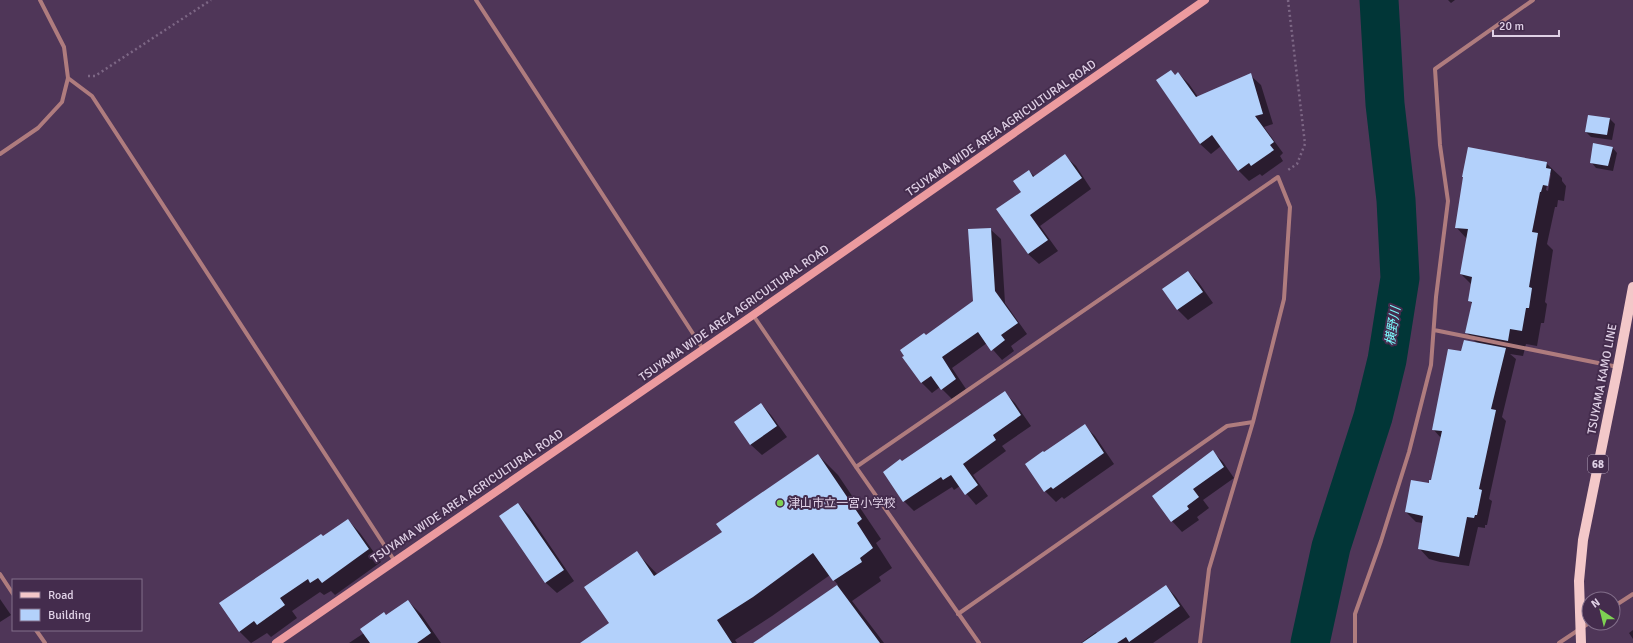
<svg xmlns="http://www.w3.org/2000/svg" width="1633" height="643" viewBox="0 0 1633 643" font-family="Signika,'Noto Sans JP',sans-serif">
  <rect width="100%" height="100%" fill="#4f3658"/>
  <path fill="#0007" fill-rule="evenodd" d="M 1448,0 L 1455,0 L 1451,3 Z
    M 1178,73 L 1189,84 L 1198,97 L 1250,75 L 1261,85 L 1273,124 L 1264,127 L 1283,153 L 1280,156 L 1283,161 L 1262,176 L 1260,174 L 1249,181 L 1239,171 L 1221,146 L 1211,154 L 1200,144 L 1175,75 Z
    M 1589,116 L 1610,119 L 1615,124 L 1612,140 L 1591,137 L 1586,132 Z
    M 1612,147 L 1617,153 L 1613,171 L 1596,168 L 1591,162 Z
    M 1065,156 L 1076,166 L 1091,189 L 1040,226 L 1058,251 L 1039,264 L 1028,254 L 997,209 L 1022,192 L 1029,171 L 1035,177 Z
    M 1546,163 L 1562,178 L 1562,181 L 1566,186 L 1564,201 L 1558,200 L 1557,207 L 1555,207 L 1547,244 L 1553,250 L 1545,302 L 1547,304 L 1544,323 L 1541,323 L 1537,346 L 1526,344 L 1523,356 L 1510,354 L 1516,359 L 1502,417 L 1506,421 L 1489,499 L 1492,501 L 1487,525 L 1485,525 L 1485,528 L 1478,527 L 1469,566 L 1440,562 L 1429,559 L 1419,548 L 1423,523 L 1416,522 L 1406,512 L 1431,482 L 1441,438 L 1433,429 L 1462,352 L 1477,343 L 1466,332 L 1472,304 L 1469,300 L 1472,285 L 1461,274 L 1467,239 L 1456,227 L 1464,178 L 1463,177 ZM 1549,174 L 1551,174 L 1548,191 L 1546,190 Z
    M 990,229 L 1001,239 L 1005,303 L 1027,334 L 1011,346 L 1014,351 L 1002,360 L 987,343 L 952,368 L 966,389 L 952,399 L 940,387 L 932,393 L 922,383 L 904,357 L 926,336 L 974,302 Z
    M 1188,272 L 1199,283 L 1213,303 L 1188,320 L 1178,310 L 1163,290 Z
    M 1005,393 L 1015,403 L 1031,426 L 1002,446 L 1006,451 L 973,475 L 988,496 L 976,505 L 960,486 L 954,490 L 952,487 L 914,511 L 904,501 L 902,462 Z
    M 761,404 L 771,415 L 787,437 L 762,455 L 751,445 L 736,422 Z
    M 1084,425 L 1095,436 L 1114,464 L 1064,499 L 1062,497 L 1056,502 L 1045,491 L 1044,453 Z
    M 1212,451 L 1223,462 L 1234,478 L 1203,500 L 1209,508 L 1197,517 L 1199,520 L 1182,532 L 1172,521 Z
    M 818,455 L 838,475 L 881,539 L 876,543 L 892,568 L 879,577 L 881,581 L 852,601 L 884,643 L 754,643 L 838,585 L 830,575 L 772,616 L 735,640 L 737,643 L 582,643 L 610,623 L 636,552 L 658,575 L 723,532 Z
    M 518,504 L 529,515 L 574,581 L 557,593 L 546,583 L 500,516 Z
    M 348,520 L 360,533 L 381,562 L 335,595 L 331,591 L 324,595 L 320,592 L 292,611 L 297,618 L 271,637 L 267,633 L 251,643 L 239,631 L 323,537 Z
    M 1166,586 L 1176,597 L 1190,617 L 1153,643 L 1081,643 L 1096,632 L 1098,634 Z
    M 0,599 L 11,615 L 0,622 Z
    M 408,601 L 421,614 L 441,643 L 349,643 L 364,633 L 384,613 L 387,616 Z
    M 1633,630 L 1633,639 L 1629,633 Z"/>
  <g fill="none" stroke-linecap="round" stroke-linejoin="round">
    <path stroke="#013637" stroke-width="39" d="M 1310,643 L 1331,547 L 1373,417 L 1387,360 L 1400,278 L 1396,200 L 1385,104 L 1379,0"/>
  </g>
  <path fill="#b3d1fb" d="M 1171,70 L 1175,75 L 1178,72 L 1196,97 L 1251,73 L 1263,114 L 1255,116 L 1274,142 L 1270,145 L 1274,150 L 1251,166 L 1249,163 L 1238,171 L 1212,135 L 1200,144 L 1156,80 Z
    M 1588,115 L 1610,118 L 1607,135 L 1585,132 Z
    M 1593,143 L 1613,147 L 1608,166 L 1590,163 Z
    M 1468,147 L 1547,162 L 1546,168 L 1551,169 L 1548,186 L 1543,185 L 1541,192 L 1540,192 L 1532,232 L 1538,233 L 1529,287 L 1532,288 L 1529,308 L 1526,308 L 1522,331 L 1510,329 L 1508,341 L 1465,333 L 1472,302 L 1468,301 L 1472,277 L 1460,274 L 1468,229 L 1455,228 L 1463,177 L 1462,177 Z
    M 1065,154 L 1082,178 L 1030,215 L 1048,240 L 1028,254 L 996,209 L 1021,192 L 1013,181 L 1029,170 L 1033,177 Z
    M 991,228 L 995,291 L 1018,323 L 1001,335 L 1005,340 L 991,351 L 978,332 L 942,357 L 956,379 L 941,390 L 931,376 L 921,383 L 902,357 L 904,356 L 900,350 L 924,333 L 926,335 L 973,301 L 968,229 Z
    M 1188,271 L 1203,292 L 1177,310 L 1162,289 Z
    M 1464,340 L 1506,348 L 1491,409 L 1496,410 L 1479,489 L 1482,490 L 1477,515 L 1475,515 L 1474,518 L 1467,517 L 1459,557 L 1418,549 L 1423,516 L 1405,512 L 1411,480 L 1429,483 L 1429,480 L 1431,480 L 1442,431 L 1432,430 L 1448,349 L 1461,351 Z
    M 1005,391 L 1021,415 L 993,435 L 996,440 L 963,464 L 978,485 L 965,495 L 951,475 L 943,480 L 941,477 L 903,502 L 883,472 L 900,459 L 902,461 Z
    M 761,403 L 777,426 L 750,445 L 734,422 Z
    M 1085,424 L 1104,453 L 1053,489 L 1051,487 L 1044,492 L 1025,464 L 1043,451 L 1044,452 Z
    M 1213,450 L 1224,467 L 1193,489 L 1199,497 L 1187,506 L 1189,509 L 1171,522 L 1152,496 Z
    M 818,454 L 862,519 L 857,523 L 873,548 L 860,558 L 862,562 L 833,581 L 813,553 L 753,597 L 717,620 L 732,643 L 580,643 L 609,623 L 584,587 L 637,551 L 654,576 L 722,532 L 716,524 Z
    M 518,503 L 564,570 L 545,583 L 499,516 Z
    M 348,519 L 369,549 L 322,583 L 318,578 L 310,583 L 308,579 L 280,598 L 285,605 L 257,625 L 254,621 L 239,632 L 219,603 L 321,534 L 323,536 Z
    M 837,585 L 880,643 L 753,643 Z
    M 1166,585 L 1180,606 L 1129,642 L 1126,637 L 1117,643 L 1082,643 Z
    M 408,600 L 431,633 L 417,643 L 370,643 L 360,629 L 384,612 L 386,615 Z"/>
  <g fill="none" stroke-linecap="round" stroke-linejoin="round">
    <path stroke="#7d6785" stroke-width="2.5" stroke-dasharray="2 3" stroke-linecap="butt" d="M 1288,0 L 1305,144 L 1297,164 L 1288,170
      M 88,76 L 95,76 L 211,0"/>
    <path stroke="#af7c7e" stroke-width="4" d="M 476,0 L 703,349
      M 68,78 L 92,96 L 394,560
      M 0,154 L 38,128 L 62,102 L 68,78 L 64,47 L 40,0
      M 753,315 L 856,467 L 979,643
      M 1434,330 L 1618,367
      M 856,467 L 1278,177 L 1290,207 L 1284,299 L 1253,422 L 1209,569 L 1200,643
      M 0,574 L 13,594
      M 1613,607 L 1633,594
      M 958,614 L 1227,426 L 1253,422
      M 36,630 L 45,643
      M 1355,643 L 1355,614 L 1381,541 L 1409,452 L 1431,365 L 1436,297 L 1448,201 L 1440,145 L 1435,69 L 1533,0
      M 1559,643 L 1589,623"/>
    <path stroke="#ec9b9f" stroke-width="8" d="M 276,643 L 753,315 L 1205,0"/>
    <path stroke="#f3c8c9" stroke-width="10" d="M 1581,643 L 1579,581 L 1583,540 L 1618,367 L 1633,287"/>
  </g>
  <circle fill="#7ed153" stroke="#442c4d" stroke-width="1.5" cx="780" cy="503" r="4"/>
  <g text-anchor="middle" stroke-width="4" stroke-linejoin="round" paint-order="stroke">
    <rect fill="#442c4d" stroke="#b1a0b8" stroke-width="1" x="1588" y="455" width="20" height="18" rx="3"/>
    <g font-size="11" font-weight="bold" fill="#e0d1e6">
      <text x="1598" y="468">68</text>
    </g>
    <g font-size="12" fill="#e0d1e6" stroke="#442c4d">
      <text transform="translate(1001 128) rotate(-35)" y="4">TSUYAMA WIDE AREA AGRICULTURAL ROAD</text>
      <text transform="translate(734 313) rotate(-35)" y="4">TSUYAMA WIDE AREA AGRICULTURAL ROAD</text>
      <text transform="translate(1602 379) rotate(-79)" y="4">TSUYAMA KAMO LINE</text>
      <text transform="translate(467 496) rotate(-34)" y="4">TSUYAMA WIDE AREA AGRICULTURAL ROAD</text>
    </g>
    <g font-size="12" fill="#e0d1e6" stroke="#442c4d" text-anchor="start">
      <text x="788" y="507">津山市立一宮小学校</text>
    </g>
    <g font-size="13" font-style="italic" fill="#7bfcfe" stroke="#442c4d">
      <text transform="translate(1392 326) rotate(-81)" y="5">横野川</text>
    </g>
  </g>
  <rect x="12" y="579" width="130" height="52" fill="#442c4d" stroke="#826e8a"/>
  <rect x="20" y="592" width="20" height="6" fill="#f3c8c9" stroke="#826e8a"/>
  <text x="48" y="599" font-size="12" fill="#e0d1e6">Road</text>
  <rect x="20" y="609" width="20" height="12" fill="#b3d1fb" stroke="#826e8a"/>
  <text x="48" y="619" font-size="12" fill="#e0d1e6">Building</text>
  <g transform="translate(1601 611) rotate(325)"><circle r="19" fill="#442c4d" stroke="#826e8a"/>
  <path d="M0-3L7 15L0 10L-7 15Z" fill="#7ed153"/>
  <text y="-6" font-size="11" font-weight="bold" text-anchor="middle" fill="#e0d1e6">N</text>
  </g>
  <path d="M1493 30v6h66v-6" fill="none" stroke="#e0d1e6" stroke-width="2"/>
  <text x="1499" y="30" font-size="12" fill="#e0d1e6" stroke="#442c4d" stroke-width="3" paint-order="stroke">20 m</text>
</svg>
